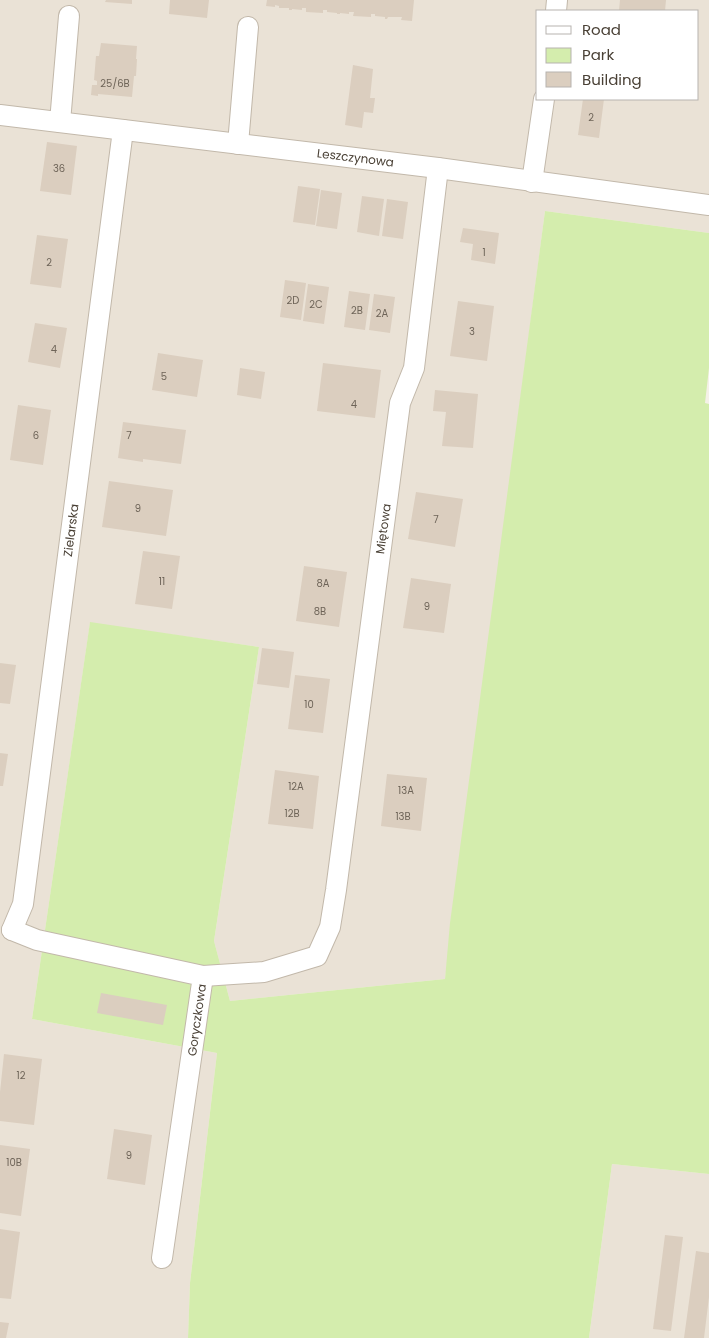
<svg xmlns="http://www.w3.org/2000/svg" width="709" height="1338" viewBox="0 0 709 1338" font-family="Poppins,sans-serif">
  <rect width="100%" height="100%" fill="#f5f1e8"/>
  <path fill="#eae2d6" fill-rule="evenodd" d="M 0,0 L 709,0 L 709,233 L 545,211 L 445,979 L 230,1001 L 214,941 L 259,647 L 90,623 L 32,1019 L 217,1053 L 190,1283 L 188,1338 L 0,1338 ZM 538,11 L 698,11 L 698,99 L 538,99 Z
    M 612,1164 L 709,1174 L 709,1338 L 589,1338 Z"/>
  <path fill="#d4edad" d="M 545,211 L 709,233 L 709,368 L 705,403 L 709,404 L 709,1174 L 612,1164 L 589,1338 L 188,1338 L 190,1283 L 217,1053 L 32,1019 L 90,622 L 259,647 L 214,941 L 230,1001 L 445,979 L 450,923 Z"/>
  <path fill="#dbcebf" d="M 106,0 L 132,0 L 132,4 L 105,2 Z
    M 170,0 L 209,0 L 207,18 L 169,14 Z
    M 267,0 L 414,0 L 412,21 L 401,20 L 402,17 L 388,17 L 387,19 L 385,19 L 385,17 L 375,16 L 375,14 L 371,14 L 371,17 L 353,16 L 354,12 L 349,12 L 349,14 L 340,13 L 340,14 L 337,14 L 337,13 L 327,12 L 327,10 L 323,10 L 323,13 L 306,12 L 306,8 L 302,8 L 302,10 L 292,9 L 292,10 L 289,10 L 289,8 L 279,8 L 279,6 L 275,5 L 275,7 L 266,6 Z
    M 620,0 L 666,0 L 665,11 L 619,11 Z
    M 101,43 L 137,46 L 136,59 L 137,59 L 136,76 L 134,76 L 132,97 L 98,94 L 98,96 L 91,95 L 92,85 L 97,85 L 97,81 L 94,80 L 96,56 L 99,56 Z
    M 353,65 L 373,69 L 370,98 L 375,98 L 373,113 L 364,112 L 362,128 L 345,125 Z
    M 583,99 L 604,99 L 599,138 L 578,135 Z
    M 47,142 L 77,146 L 71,195 L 40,191 Z
    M 298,186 L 320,189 L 315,225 L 293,222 Z
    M 321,190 L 342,193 L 337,229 L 316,226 Z
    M 362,196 L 384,199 L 379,236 L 357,232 Z
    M 387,199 L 408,202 L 403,239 L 382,236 Z
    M 463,228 L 499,233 L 495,264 L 471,260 L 473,244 L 460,242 Z
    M 37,235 L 68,239 L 61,288 L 30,284 Z
    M 285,280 L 306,283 L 301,320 L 280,317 Z
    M 308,284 L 329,287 L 324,324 L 303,321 Z
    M 349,291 L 370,294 L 365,330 L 344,327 Z
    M 374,294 L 395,297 L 390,333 L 369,330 Z
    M 458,301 L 494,306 L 487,361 L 450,356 Z
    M 35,323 L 67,328 L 60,368 L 28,362 Z
    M 158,353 L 203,360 L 197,397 L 152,390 Z
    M 323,363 L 381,370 L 375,418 L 317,411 Z
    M 240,368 L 265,372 L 261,399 L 237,395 Z
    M 435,390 L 478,394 L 473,448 L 442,446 L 446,412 L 433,411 Z
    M 18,405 L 51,410 L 43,465 L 10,460 Z
    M 123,422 L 186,430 L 181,464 L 143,459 L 143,462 L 118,458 Z
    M 109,481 L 173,490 L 166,536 L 102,527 Z
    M 416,492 L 463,499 L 455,547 L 408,539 Z
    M 143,551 L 180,556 L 172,609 L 135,604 Z
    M 304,566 L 347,572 L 339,627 L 296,621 Z
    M 411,578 L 451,584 L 444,633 L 403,628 Z
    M 262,648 L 294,652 L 289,688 L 257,684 Z
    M 0,663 L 16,665 L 10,704 L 0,703 Z
    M 295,675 L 330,679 L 323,733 L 288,729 Z
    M 0,753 L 8,754 L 3,786 L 0,786 Z
    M 275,770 L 319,776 L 313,829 L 268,824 Z
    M 387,774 L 427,778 L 421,831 L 381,826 Z
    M 101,993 L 167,1005 L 163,1025 L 97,1013 Z
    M 4,1054 L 42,1059 L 34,1125 L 0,1121 L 0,1092 Z
    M 114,1129 L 152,1135 L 145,1185 L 107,1179 Z
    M 0,1145 L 30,1149 L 21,1216 L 0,1213 Z
    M 0,1229 L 20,1232 L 11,1299 L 0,1298 Z
    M 665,1235 L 683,1237 L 671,1331 L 653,1329 Z
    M 696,1251 L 709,1253 L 709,1297 L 704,1338 L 684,1338 Z
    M 0,1322 L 9,1323 L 6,1338 L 0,1338 Z"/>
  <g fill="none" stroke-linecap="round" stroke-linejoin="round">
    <defs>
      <g id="minor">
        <path d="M 556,11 L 557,0"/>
        <path id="s1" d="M 0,115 L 438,168 L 709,205"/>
        <path d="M 60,122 L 69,16"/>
        <path d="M 238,144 L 248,27"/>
        <path d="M 532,182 L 544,99"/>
        <path id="s2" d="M 12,930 L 23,904 L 123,130"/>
        <path d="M 12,930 L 37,940 L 203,976 L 162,1258"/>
        <path id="s3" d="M 203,976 L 264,972 L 317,956 L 330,927 L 336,890 L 400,403 L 414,368 L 438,168"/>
      </g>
    </defs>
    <use href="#minor" stroke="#c2b8aa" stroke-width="22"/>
    <use href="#minor" stroke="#fff" stroke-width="20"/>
  </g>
  <g text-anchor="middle" stroke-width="4.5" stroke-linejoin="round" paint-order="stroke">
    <g font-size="10" fill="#6e6458">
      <text x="115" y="87">25/6B</text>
      <text x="591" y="121">2</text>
      <text x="59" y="172">36</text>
      <text x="484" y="256">1</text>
      <text x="49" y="266">2</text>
      <text x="293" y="304">2D</text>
      <text x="316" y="308">2C</text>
      <text x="357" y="314">2B</text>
      <text x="382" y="317">2A</text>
      <text x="472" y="335">3</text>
      <text x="54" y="353">4</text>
      <text x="164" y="380">5</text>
      <text x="354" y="408">4</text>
      <text x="36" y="439">6</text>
      <text x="129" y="439">7</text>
      <text x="138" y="512">9</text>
      <text x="436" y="523">7</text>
      <text x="162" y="585">11</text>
      <text x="323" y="587">8A</text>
      <text x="427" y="610">9</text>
      <text x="320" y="615">8B</text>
      <text x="309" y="708">10</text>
      <text x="296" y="790">12A</text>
      <text x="406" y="794">13A</text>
      <text x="292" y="817">12B</text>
      <text x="403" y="820">13B</text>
      <text x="21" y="1079">12</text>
      <text x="129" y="1159">9</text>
      <text x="14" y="1166">10B</text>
    </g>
    <g font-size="12" fill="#4a4136" stroke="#fff">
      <text dy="4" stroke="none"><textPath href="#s1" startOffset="358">Leszczynowa</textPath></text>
      <text dy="4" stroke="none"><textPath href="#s3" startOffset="550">Miętowa</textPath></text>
      <text dy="4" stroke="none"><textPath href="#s2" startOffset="405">Zielarska</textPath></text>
      <text transform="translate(197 1020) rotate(-82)" y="4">Goryczkowa</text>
    </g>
  </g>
  <rect x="536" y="10" width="162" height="90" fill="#ffffff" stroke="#b7b3af"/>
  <rect x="546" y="26" width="25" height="8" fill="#ffffff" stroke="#b7b3af"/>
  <text x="582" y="35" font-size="15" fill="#4a4136">Road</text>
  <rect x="546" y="48" width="25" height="15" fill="#d4edad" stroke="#b7b3af"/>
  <text x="582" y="60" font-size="15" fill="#4a4136">Park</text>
  <rect x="546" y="72" width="25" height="15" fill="#dbcebf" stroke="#b7b3af"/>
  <text x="582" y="85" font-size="15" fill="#4a4136">Building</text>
</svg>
